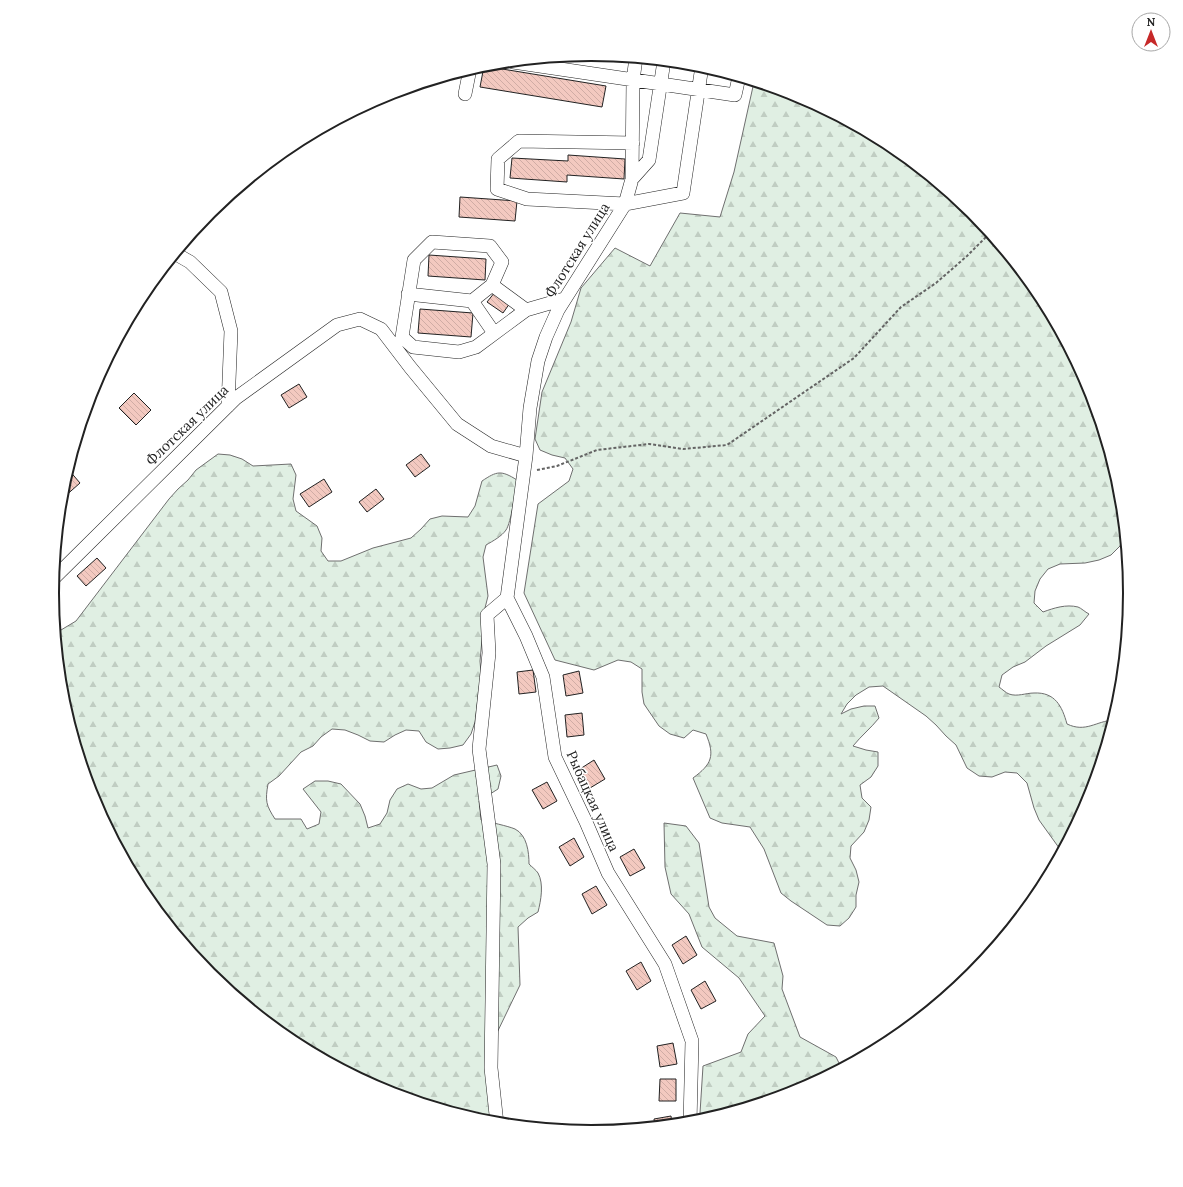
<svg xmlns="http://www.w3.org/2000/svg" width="1183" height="1187" viewBox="0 0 1183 1187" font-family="Lora,serif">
  <defs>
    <pattern id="forest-firs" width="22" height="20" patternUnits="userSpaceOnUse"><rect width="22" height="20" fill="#e0efe3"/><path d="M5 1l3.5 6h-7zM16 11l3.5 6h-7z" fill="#c0cdc2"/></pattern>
    <pattern id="building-back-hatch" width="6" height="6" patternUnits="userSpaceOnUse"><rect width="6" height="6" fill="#f3c9c0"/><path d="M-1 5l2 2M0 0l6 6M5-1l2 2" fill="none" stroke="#d0aca5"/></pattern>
  </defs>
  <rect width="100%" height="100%" fill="#fff"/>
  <path fill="url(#forest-firs)" stroke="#6f6f6f" d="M 754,82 L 798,95 L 891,145 L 973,212 L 1040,294 L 1090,387 L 1121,488 L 1125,535 L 1120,546 L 1111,555 L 1099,560 L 1085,563 L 1060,564 L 1048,569 L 1040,579 L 1035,591 L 1034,603 L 1043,612 C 1054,608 1066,604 1078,607 C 1081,608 1085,612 1089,614 L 1080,625 L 1046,646 L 1025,662 L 1013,667 L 1002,675 L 999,687 C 1002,689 1006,693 1009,694 C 1017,697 1026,693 1034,693 C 1055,692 1062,706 1067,724 C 1086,733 1096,721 1114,720 L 1090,800 L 1062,852 L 1039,820 L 1034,808 L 1027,783 L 1017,773 L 1005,772 L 992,777 L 979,776 L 967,768 L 956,745 L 946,736 L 936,725 L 926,716 L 883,686 L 869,687 L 856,695 L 847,704 L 841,714 L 851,709 L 864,706 L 875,706 L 879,718 C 871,728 861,736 853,746 L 866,750 L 878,752 L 878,766 L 871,777 L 860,785 L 862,798 L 871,807 L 869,820 L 864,832 L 851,846 L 850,858 L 856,870 L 859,882 L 856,895 L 856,907 L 849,918 L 840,926 L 827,925 L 791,901 L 781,893 L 764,849 L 750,827 L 722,823 L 710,818 L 693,778 C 712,764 715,756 706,734 L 693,730 L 684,738 L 670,734 L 659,726 L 644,704 L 642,692 L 642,669 L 631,662 L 618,660 L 594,670 L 555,660 L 524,593 L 538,504 L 569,481 L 573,469 L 565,458 L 552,455 L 540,450 L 535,439 L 542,392 L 571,322 L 581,288 L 615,248 L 650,266 L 680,213 L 720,217 L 734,172 Z
    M 218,454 L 230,455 L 242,459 L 253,466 L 291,464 L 296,475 L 293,499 L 296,511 L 317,526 L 322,538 L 321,551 L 328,561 L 341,561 L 373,548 L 411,538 L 421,529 L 430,519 L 442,516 L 468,517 L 475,506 L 482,481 C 497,471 501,470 517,480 C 516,489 511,523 506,530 C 502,536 493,541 486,545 L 483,557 L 488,596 L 485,608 L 480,661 L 481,673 L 475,722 L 471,734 L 463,745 L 450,748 L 438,749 L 426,742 L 419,731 L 406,730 L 395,735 L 384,742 L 370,741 L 358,735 L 345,730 L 332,729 L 321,737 L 313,746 L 301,752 L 279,776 L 268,784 C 265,801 266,805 275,819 L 301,819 L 307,829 L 319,824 L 321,812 L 303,789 L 315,781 L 328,781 L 341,784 L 360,804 L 365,816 L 368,828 L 380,824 L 387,813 L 390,800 L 397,789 L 408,784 L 421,789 L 432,788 L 454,775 L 497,765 L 501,776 L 498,789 L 479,801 L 481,820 C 489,822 508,826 515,829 C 527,835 529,852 529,864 C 532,867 536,870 538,873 C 544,884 541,900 538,912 L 528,918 L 518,927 L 520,985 L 493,1041 L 501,1124 L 486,1123 L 385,1092 L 292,1042 L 210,975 L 143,893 L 93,800 L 62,699 L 56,633 L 76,621 L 169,499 L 178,489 L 188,480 L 196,470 Z
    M 664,823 L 686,826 L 699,843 L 709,907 L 715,918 L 737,936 L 774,943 L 783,976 L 782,989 L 800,1037 L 836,1057 L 842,1069 L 798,1092 L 703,1121 L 700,1113 L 703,1066 L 741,1052 L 748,1034 L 765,1016 L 739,978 L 702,947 L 689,914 L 671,894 L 665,867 Z"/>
  <path fill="url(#building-back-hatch)" stroke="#222" d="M 484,66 L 606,86 L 602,107 L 480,87 Z
    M 568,155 L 625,159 L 624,179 L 567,175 L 567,182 L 510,178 L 512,158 L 568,161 Z
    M 460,197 L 517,201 L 515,221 L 459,217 Z
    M 429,255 L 486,259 L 485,280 L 428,276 Z
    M 495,292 L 510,303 L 503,313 L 487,302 Z
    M 420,309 L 473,313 L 471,337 L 418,333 Z
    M 299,384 L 307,397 L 289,408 L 281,395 Z
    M 134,393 L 151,410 L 136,425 L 119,408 Z
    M 421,454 L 430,466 L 415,477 L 406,465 Z
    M 68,469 L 80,483 L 63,498 L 62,496 L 62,488 Z
    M 324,479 L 332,492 L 309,507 L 300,494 Z
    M 376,489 L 384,499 L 367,512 L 359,502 Z
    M 97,558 L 106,568 L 86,586 L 77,576 Z
    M 533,670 L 536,692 L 519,694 L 517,672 Z
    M 579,671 L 583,693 L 566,696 L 563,675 Z
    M 582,713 L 584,735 L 567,737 L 565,715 Z
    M 594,760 L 605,779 L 590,788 L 580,769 Z
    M 547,782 L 557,801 L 543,809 L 532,790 Z
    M 574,838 L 584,857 L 570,866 L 559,847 Z
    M 634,849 L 645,868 L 630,876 L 620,857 Z
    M 596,886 L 607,905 L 592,914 L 582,894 Z
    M 686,936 L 697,955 L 683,964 L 672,945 Z
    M 641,962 L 651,981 L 637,990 L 626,971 Z
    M 705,981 L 716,1001 L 701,1009 L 691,990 Z
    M 673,1043 L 677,1064 L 660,1067 L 657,1046 Z
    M 660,1079 L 676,1079 L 676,1101 L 659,1101 Z
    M 671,1116 L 672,1125 L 655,1127 L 654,1119 Z"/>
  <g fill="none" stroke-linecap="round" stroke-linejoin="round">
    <defs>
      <path id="minor" d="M 636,58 L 633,80 L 632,179 L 625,204 L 558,310 L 546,337 L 538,361 L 530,408 L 526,456 L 507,598 L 526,636 L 543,677 L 555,757 L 586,822 L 608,873 L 665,964 L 692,1041 L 690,1123
        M 513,62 L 735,95 L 739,77
        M 465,94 L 470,69
        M 633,143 L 519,141 L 498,159 L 497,189 L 527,199 L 625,204 L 683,193 L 702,66
        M 632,179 L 649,160 L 664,61
        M 176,254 L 190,262 L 221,292 L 231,331 L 228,406
        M 408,294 L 472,301 L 492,285
        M 472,301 L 494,333
        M 526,310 L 492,285 L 502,262 L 490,246 L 432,242 L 414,260 L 402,337 L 413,347 L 459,352 L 476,347 L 526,310 L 564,299
        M 53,579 L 236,398 L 337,325 L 360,319 L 381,329 L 410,367 L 457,424 L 491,446 L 526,456
        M 497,1124 L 491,1068 L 494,864 L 479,749 L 489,653 L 487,615 L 507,598"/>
    </defs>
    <use href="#minor" stroke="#222" stroke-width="14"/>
    <path stroke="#646464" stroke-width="2" stroke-dasharray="3 2" stroke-linecap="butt" d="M 537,470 L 557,466 L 597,450 L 649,444 L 683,449 L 727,445 L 854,358 L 901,307 L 936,283 L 967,256 L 990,233"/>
    <use href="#minor" stroke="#fff" stroke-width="13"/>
  </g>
  <g text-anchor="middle" stroke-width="3" stroke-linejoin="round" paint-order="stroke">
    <g font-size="14" fill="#222" stroke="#fff">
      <text transform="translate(577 250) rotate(-58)" y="5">Флотская улица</text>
      <text transform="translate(187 425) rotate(-44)" y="5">Флотская улица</text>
      <text transform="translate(593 801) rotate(66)" y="5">Рыбацкая улица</text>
    </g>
  </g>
  <path d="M0 0H1183V1187H0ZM59 593a532 532 0 1 1 1064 0a532 532 0 1 1-1064 0Z" fill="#fff" fill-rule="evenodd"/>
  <path fill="none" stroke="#222" stroke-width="2" d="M59 593a532 532 0 1 1 1064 0a532 532 0 1 1-1064 0Z"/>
  <g transform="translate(1151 32)"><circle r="19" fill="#ffffff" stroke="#a7a7a7"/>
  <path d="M0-3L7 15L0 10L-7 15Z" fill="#c62828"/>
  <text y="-6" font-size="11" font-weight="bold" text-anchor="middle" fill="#222222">N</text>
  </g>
</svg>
